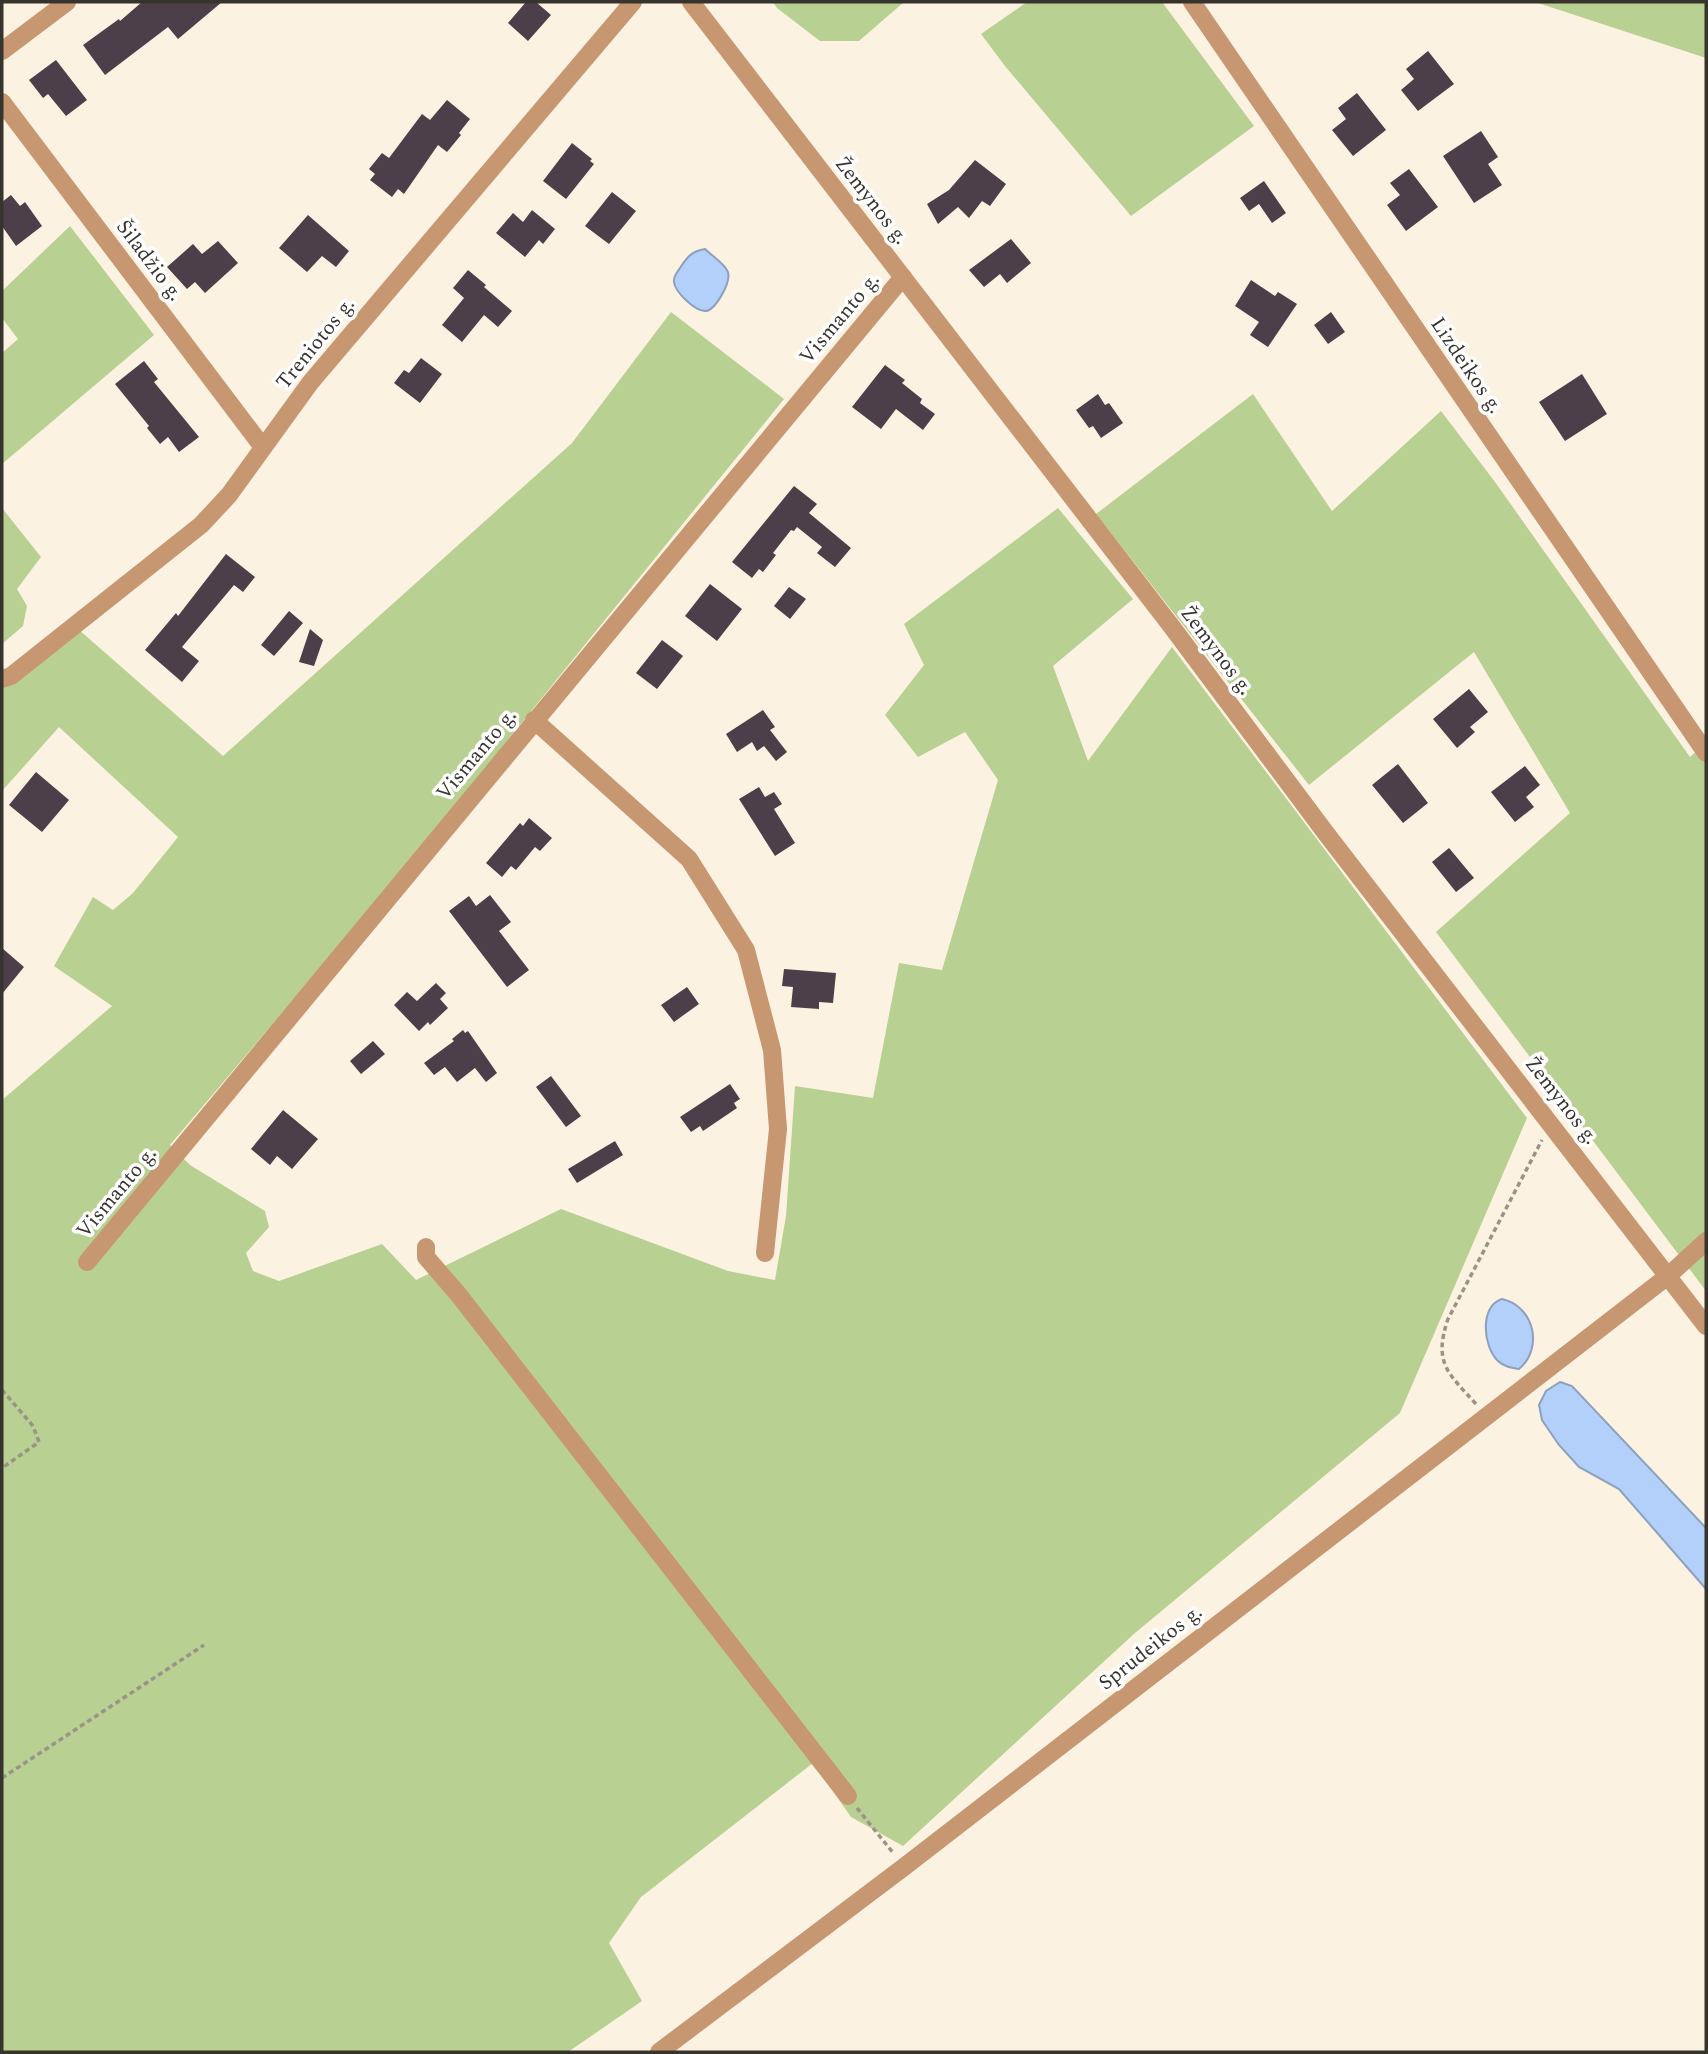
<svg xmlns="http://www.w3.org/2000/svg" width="1708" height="2054" viewBox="0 0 1708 2054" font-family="Spectral,serif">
  <rect width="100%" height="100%" fill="#fcf2e2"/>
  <path fill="#b8d092" d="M 773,2 L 904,2 L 859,41 L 820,41 L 777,8 Z
    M 1027,2 L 1162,2 L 1254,126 L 1131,216 L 1005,66 L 981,34 Z
    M 1535,2 L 1706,2 L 1706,58 Z
    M 70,226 L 154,335 L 2,464 L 2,353 L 18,339 L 2,318 L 2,291 Z
    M 671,312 L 784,399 L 515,731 L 457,806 L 170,1145 L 190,1165 L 265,1211 L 269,1227 L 246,1253 L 253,1271 L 279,1281 L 382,1244 L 416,1280 L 561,1209 L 728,1271 L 775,1280 L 786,1216 L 795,1086 L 873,1098 L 899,963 L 942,970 L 998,780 L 965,732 L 918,757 L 885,715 L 924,665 L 904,624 L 1058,508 L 1133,599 L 1053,666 L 1088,761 L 1172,647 L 1527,1118 L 1400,1413 L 1135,1633 L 903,1846 L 851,1817 L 813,1763 L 641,1897 L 609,1943 L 642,2001 L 568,2052 L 2,2052 L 2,1100 L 112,1006 L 54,966 L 93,897 L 113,910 L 133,893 L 178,837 L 59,727 L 2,791 L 2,688 L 78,629 L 223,756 L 572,443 Z
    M 1253,394 L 1332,511 L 1441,411 L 1495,482 L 1690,757 L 1706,743 L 1706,1291 L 1436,932 L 1570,813 L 1474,652 L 1309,785 L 1096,514 Z
    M 2,508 L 41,557 L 17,589 L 27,606 L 23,626 L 2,644 Z"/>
  <path fill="#b2d0fa" stroke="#8da1bc" stroke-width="2" d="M 705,249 C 712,256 725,264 728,272 C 731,283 715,311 705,311 C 695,311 675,292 674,282 C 673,277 677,272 680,268 C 687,257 692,251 705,249 Z
    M 1502,1299 C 1534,1306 1544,1348 1519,1369 C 1512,1368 1504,1367 1498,1361 C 1483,1347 1479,1306 1502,1299 Z
    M 1560,1382 L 1572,1386 L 1706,1528 L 1706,1589 L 1619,1489 L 1579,1467 L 1559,1445 L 1542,1420 L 1539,1405 L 1546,1391 Z"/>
  <path fill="#4c3f49" d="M 142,2 L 222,2 L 178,39 L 168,27 L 105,75 L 83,45 L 119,19 L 120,21 Z
    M 526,2 L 536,2 L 551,15 L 528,41 L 508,23 Z
    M 1428,51 L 1454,84 L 1418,111 L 1401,90 L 1414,79 L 1406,69 Z
    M 56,60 L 87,100 L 66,116 L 48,94 L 43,98 L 29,80 Z
    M 1357,93 L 1386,130 L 1353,156 L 1332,130 L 1346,119 L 1338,108 Z
    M 447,100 L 470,119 L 459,133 L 461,135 L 447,152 L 438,145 L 404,194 L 398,189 L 392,197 L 370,180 L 375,174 L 369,169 L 382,153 L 389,158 L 422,114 L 430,120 Z
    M 1481,131 L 1498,157 L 1488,164 L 1502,185 L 1474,203 L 1443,156 Z
    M 572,143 L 592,159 L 590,161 L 594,164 L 566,199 L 543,181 Z
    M 975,160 L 1006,184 L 990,206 L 982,201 L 969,218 L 958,207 L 938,224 L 927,204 L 949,190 Z
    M 1409,169 L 1438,207 L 1406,231 L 1387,205 L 1400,195 L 1390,183 Z
    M 1264,181 L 1286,213 L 1272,223 L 1259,204 L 1249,211 L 1240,198 Z
    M 612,192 L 636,211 L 609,244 L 585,226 Z
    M 11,195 L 20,206 L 25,202 L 42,226 L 16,246 L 2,226 L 2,202 Z
    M 532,210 L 555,229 L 543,244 L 539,240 L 525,257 L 496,233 L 513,213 L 523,222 Z
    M 308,215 L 349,251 L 336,267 L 322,256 L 307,272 L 279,248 Z
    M 1011,239 L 1031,263 L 1007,283 L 1000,274 L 984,287 L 969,270 Z
    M 218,241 L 238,263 L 205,293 L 195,282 L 187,289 L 167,267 L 193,244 L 202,254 Z
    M 468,270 L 486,285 L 484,287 L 512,311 L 498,327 L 484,315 L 462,342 L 442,325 L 464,298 L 453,288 Z
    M 1251,280 L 1275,296 L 1278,292 L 1297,304 L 1268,347 L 1250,335 L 1259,322 L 1235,306 Z
    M 1331,312 L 1345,332 L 1328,344 L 1314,325 Z
    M 421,358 L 442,374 L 420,403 L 394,383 L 404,370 L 409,373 Z
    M 144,361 L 158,379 L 154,382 L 199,437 L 179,452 L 168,437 L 160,444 L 147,428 L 149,426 L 115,384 Z
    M 885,365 L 905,380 L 902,383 L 922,399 L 920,403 L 935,414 L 923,430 L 896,409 L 881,429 L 852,407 Z
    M 1582,374 L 1607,414 L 1565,441 L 1539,402 Z
    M 1098,394 L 1105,405 L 1109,403 L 1123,423 L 1101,438 L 1093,426 L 1089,428 L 1076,410 Z
    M 794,486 L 817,504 L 809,513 L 851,548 L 835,567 L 817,553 L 822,547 L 797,527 L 794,531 L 791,530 L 773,553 L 776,555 L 763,572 L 759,569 L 752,578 L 732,562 Z
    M 226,554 L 255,577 L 243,592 L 234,585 L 182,647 L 199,661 L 182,682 L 145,650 L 176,613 L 178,616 Z
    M 710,584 L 742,609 L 717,641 L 685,616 Z
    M 789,587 L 806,599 L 790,619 L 774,606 Z
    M 289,611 L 303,623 L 274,656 L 261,645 Z
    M 310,629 L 323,640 L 314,666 L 299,662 Z
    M 662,640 L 683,656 L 657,689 L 636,673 Z
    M 1469,689 L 1488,712 L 1470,727 L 1475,732 L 1457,748 L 1433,719 Z
    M 763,710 L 775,727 L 770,730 L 787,752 L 776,761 L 764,746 L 757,751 L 752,742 L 737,752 L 726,734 Z
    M 1398,764 L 1428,803 L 1403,823 L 1372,785 Z
    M 1525,766 L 1540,785 L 1526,797 L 1534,807 L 1515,822 L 1491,792 Z
    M 36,772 L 69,800 L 42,832 L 9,805 Z
    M 759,787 L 765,797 L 774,792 L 782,804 L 774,809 L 795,843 L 775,856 L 739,799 Z
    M 529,818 L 552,838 L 540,851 L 535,847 L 516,870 L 511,866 L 502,877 L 486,863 L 520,823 L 523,826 Z
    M 1449,848 L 1474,878 L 1456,892 L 1432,862 Z
    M 490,895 L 511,922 L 499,931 L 529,970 L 507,987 L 449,911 L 469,896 L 476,906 Z
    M 2,948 L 24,967 L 2,994 Z
    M 784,969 L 836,973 L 833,1003 L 819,1002 L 819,1009 L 791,1007 L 793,987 L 782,986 Z
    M 436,983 L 446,993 L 440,999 L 448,1008 L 430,1025 L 428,1022 L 419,1031 L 394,1005 L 407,992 L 417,1001 Z
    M 687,987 L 699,1004 L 674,1022 L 661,1005 Z
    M 463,1030 L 465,1033 L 468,1031 L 497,1073 L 486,1082 L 475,1068 L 457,1082 L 445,1067 L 434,1075 L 424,1063 L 454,1041 L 452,1039 Z
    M 373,1041 L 385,1054 L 361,1074 L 350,1061 Z
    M 551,1076 L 581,1116 L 566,1127 L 536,1087 Z
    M 730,1084 L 740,1099 L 734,1103 L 737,1108 L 703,1131 L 700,1126 L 691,1132 L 680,1117 Z
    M 283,1110 L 318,1139 L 292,1169 L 277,1156 L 270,1165 L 251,1149 Z
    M 615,1141 L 623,1155 L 577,1183 L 568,1169 Z"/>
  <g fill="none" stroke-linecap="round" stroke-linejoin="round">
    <path stroke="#9a9388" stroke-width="3.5" stroke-dasharray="5 3.5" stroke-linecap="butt" d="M 2,1390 L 33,1426 L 39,1442 L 2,1468
      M 1476,1404 C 1448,1373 1433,1363 1448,1319 L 1542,1140
      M 2,1778 L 204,1645
      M 857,1808 L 894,1854"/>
    <path stroke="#c79772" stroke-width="18" d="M 691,2 L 1172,627 L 1325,832 L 1706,1326
      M 1192,2 L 1706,753
      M 2,51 L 67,2
      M 2,102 L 262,446
      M 2,679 L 11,676 L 201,525 L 229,495 L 310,383 L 633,2
      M 534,720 L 689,859 L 746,950 L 772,1050 L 778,1129 L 765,1253
      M 426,1247 L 426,1257 L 458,1294 L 848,1796
      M 87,1262 L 903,277
      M 659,2052 L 904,1867 L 1668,1276 L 1706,1241"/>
  </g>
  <g text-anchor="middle" stroke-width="7" stroke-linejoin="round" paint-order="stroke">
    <g font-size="21" fill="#37332d" stroke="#fff">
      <text transform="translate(872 200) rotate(52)" y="7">Žemynos g.</text>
      <text transform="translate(150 260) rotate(53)" y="7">Šiladžio g.</text>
      <text transform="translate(839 318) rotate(-50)" y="7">Vismanto g.</text>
      <text transform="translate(315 343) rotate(-51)" y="7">Treniotos g.</text>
      <text transform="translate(1467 365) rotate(56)" y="7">Lizdeikos g.</text>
      <text transform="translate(1217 650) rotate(53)" y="7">Žemynos g.</text>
      <text transform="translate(476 754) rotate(-50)" y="7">Vismanto g.</text>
      <text transform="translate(1562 1100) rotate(52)" y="7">Žemynos g.</text>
      <text transform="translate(116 1192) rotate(-50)" y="7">Vismanto g.</text>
      <text transform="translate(1150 1647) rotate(-38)" y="7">Sprudeikos g.</text>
    </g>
  </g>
  <rect width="1708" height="2054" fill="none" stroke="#37332d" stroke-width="7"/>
</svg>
